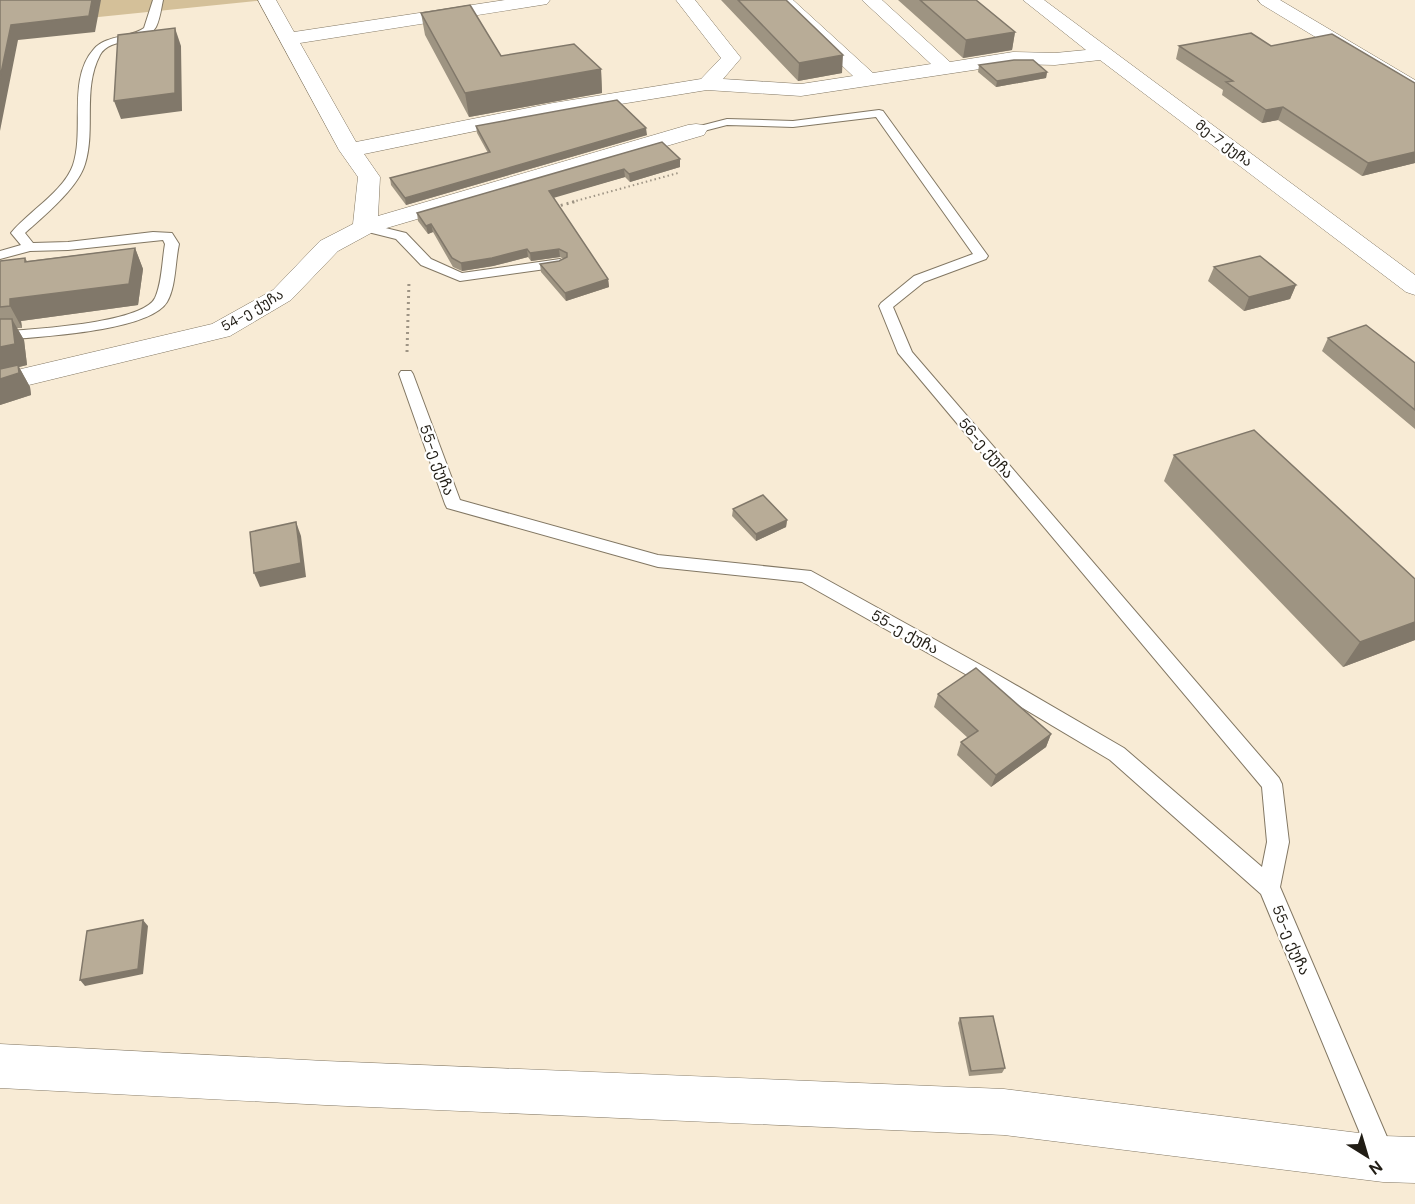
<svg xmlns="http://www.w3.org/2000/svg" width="1415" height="1204" viewBox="0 0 1415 1204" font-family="'DM Sans','Noto Sans Georgian',sans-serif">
  <rect width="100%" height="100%" fill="#f8ebd5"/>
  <path fill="#d4c099" d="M 78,0 L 266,0 L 0,27 Z"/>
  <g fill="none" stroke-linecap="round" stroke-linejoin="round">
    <defs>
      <path id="lane" d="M 153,0 L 163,0 C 161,9 160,19 156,27 C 144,47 111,35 100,55 C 82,89 96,129 85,164 C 78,188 43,217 25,233 L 33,243 L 68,242 L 153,232 L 172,233 L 179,244 C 175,262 176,287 167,302 C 149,332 34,337 0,340 L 0,332 C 29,329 142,324 155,298 C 162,283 162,261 165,244 L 163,240 L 68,250 L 30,251 L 0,259 L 0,251 L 21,245 L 11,233 C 28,212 64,191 73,165 C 85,129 67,79 94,49 C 106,35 130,38 144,28 Z
        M 879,110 L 883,111 L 988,256 L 986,259 L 924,282 L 893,307 L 912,352 L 1279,778 L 1282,784 L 1289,842 L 1280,887 L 1396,1158 L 1392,1167 L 1383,1171 L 1374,1167 L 1261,894 L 1110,760 L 974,679 L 802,582 L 658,567 L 447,508 L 445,504 L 399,374 L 401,371 L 411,371 L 413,374 L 460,500 L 658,555 L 811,571 L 988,669 L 1124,748 L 1262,867 L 1267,842 L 1262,787 L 898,353 L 879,306 L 881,303 L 914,276 L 973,254 L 876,117 L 793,127 L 727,125 L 696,133 L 690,130 L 692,128 L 727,119 L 793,121 Z
        M 365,223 L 406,233 L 431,259 L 462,273 L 560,259 L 567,263 L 560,267 L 460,281 L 421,265 L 396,239 L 360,230 L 359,227 L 360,224 Z"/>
      <path id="street" d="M 258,0 L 276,0 L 294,32 L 505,0 L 550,0 L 547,4 L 541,5 L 300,43 L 356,142 L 553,103 L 701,79 L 721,58 L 676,0 L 695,0 L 741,58 L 723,79 L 801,84 L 853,76 L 773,0 L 793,0 L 873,73 L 931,64 L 862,0 L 882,0 L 950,62 L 1013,52 L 1055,53 L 1086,50 L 1023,0 L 1044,0 L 1415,275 L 1415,295 L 1406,292 L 1100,60 L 1055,65 L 1013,64 L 801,96 L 707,90 L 553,115 L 364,154 L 380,177 L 378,216 L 688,125 L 696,124 L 704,125 L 707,130 L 704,135 L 373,232 L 338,251 L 291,300 L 230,336 L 0,392 L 0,374 L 212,324 L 273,290 L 320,241 L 353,224 L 358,177 L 339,150 Z
        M 1258,0 L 1280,0 L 1415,80 L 1415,95 L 1408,93 L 1261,4 Z
        M 0,1044 L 325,1061 L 1004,1089 L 1383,1136 L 1415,1137 L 1415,1183 L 1383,1182 L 1004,1135 L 325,1105 L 0,1088 Z"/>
    </defs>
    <use href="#lane" stroke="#827763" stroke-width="2"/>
    <use href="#street" stroke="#827763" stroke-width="1"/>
    <path stroke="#9e9484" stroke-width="2" stroke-dasharray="1.5 3" stroke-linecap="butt" d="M 572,202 L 678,173"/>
    <path stroke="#9e9484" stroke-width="3" stroke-dasharray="2 4" stroke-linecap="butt" d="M 555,207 L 577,201
      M 407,352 L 409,281"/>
    <use href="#lane" fill="#fff" fill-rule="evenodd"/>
    <use href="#street" fill="#fff" fill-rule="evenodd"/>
  </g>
  <path fill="#9e9482" d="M 721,0 L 786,0 L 842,73 L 798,81 Z
    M 898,0 L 976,0 L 1015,32 L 1012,50 L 963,58 Z
    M 421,13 L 501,56 L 601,69 L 602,93 L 469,117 L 425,35 Z
    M 1179,46 L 1271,46 L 1415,83 L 1415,163 L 1362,176 L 1278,120 L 1262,123 L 1222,95 L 1223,90 L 1176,59 Z
    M 979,65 L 1047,72 L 1046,78 L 996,87 L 978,72 Z
    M 476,126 L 647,135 L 406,205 L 391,185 L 390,178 L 488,153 L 477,133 Z
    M 662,142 L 680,167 L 630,182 L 625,177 L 553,197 L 608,279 L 609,287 L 566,301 L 541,272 L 540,264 L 559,261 L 564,259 L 560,257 L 531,261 L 528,257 L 493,266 L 462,271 L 453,267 L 433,232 L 428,234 L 418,221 L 417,213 Z
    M 135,248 L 143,269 L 138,305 L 21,321 L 22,328 L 17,328 L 24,340 L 27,365 L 19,367 L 30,387 L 31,395 L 0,405 L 0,261 L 25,258 L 27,261 Z
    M 1214,267 L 1296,285 L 1290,299 L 1244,311 L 1208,281 Z
    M 1328,338 L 1415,363 L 1415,429 L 1322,351 Z
    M 1174,455 L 1415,579 L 1415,640 L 1343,667 L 1164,481 Z
    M 733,509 L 787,520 L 786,527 L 756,541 L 732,516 Z
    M 938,694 L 1051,734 L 1046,747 L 991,787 L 957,755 L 961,742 L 968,738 L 934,707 Z
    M 960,1018 L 1005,1068 L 1002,1073 L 969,1076 L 958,1023 Z"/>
  <path fill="#81786a" d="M 92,0 L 101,0 L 95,32 L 18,40 L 0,131 L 0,78 L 11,25 Z
    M 175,28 L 181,46 L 182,111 L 121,119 L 114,101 Z
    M 1015,32 L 1012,50 L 963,58 L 966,40 Z
    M 843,55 L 842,73 L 798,81 L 799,63 Z
    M 601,69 L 602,93 L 469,117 L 465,93 Z
    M 1047,72 L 1046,78 L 996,87 L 997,81 Z
    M 1283,107 L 1278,120 L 1262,123 L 1266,110 Z
    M 646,128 L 647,135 L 406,205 L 405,198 Z
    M 1415,152 L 1415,163 L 1362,176 L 1368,163 Z
    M 680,159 L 680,167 L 630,182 L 629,174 Z
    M 624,169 L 625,177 L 550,199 L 549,191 Z
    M 431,224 L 433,232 L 428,234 L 426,226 Z
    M 135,248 L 143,269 L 138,305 L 21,321 L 22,328 L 10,306 L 10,299 Z
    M 527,249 L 528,257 L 493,266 L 462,271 L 461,263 Z
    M 559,249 L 560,257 L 531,261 L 530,253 Z
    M 608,279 L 609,287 L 566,301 L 565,293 Z
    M 1296,285 L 1290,299 L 1244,311 L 1249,297 Z
    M 12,319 L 24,340 L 27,365 L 19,367 L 30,387 L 31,395 L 0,405 L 0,347 Z
    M 787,520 L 786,527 L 756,541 L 756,534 Z
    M 296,522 L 301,536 L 306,577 L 260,587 L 254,573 Z
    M 1415,622 L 1415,640 L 1343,667 L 1360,642 Z
    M 1051,734 L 1046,747 L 991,787 L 996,775 Z
    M 143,920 L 148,926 L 143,974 L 85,986 L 80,980 Z"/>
  <path fill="#b8ac97" stroke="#81786a" stroke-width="1.5" d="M 0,0 L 92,0 L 89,16 L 11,25 L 0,78 Z
    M 738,0 L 786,0 L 843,55 L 799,63 Z
    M 920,0 L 976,0 L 1015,32 L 966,40 Z
    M 470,5 L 501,56 L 574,44 L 601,69 L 465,93 L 421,13 Z
    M 175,28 L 175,93 L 114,101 L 118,35 Z
    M 1251,33 L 1271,46 L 1332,34 L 1415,83 L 1415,152 L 1368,163 L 1283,107 L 1266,110 L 1226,82 L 1233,81 L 1179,46 Z
    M 1014,60 L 1033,60 L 1047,72 L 997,81 L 979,65 Z
    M 617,100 L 646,128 L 405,198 L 390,178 L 490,152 L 476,126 Z
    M 662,142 L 680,159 L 629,174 L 624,169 L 549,191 L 608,279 L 565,293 L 540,264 L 559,261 L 567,257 L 567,253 L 559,249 L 530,253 L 527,249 L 492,258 L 461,263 L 452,258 L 431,224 L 426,226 L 417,213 Z
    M 135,248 L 129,284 L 10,299 L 10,306 L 0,307 L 0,261 L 25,258 L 25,262 Z
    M 1260,256 L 1296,285 L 1249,297 L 1214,267 Z
    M 0,319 L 12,319 L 15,344 L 0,347 Z
    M 1366,325 L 1415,363 L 1415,410 L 1328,338 Z
    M 18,365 L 19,373 L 0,379 L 0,369 Z
    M 1254,430 L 1415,579 L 1415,622 L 1360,642 L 1174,455 Z
    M 763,495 L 787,520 L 756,534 L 733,509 Z
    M 296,522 L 301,563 L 254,573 L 250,532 Z
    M 976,668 L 1051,734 L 996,775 L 961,742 L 978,731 L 938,694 Z
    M 143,920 L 138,969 L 80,980 L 87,931 Z
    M 993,1016 L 1005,1068 L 971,1071 L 960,1018 Z"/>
  <g text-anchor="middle" stroke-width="4.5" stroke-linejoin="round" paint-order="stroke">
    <g font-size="14" fill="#211d15" stroke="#fff">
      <text transform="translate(1224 143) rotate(37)" y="5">მე-7 ქუჩა</text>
      <text transform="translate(252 310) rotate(-30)" y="5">54-ე ქუჩა</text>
    </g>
    <g font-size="15" fill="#211d15" stroke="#fff">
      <text transform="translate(986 448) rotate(49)" y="5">56-ე ქუჩა</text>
      <text transform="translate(437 460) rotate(70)" y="5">55-ე ქუჩა</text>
      <text transform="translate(905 632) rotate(29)" y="5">55-ე ქუჩა</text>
      <text transform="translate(1291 940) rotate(67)" y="5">55-ე ქუჩა</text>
    </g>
  </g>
  <g transform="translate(1367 1156) rotate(143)" stroke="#ffffff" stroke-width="4.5" paint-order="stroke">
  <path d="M0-4.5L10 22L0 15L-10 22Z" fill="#211d15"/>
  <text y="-9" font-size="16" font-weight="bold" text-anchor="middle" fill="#211d15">N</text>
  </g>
</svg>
